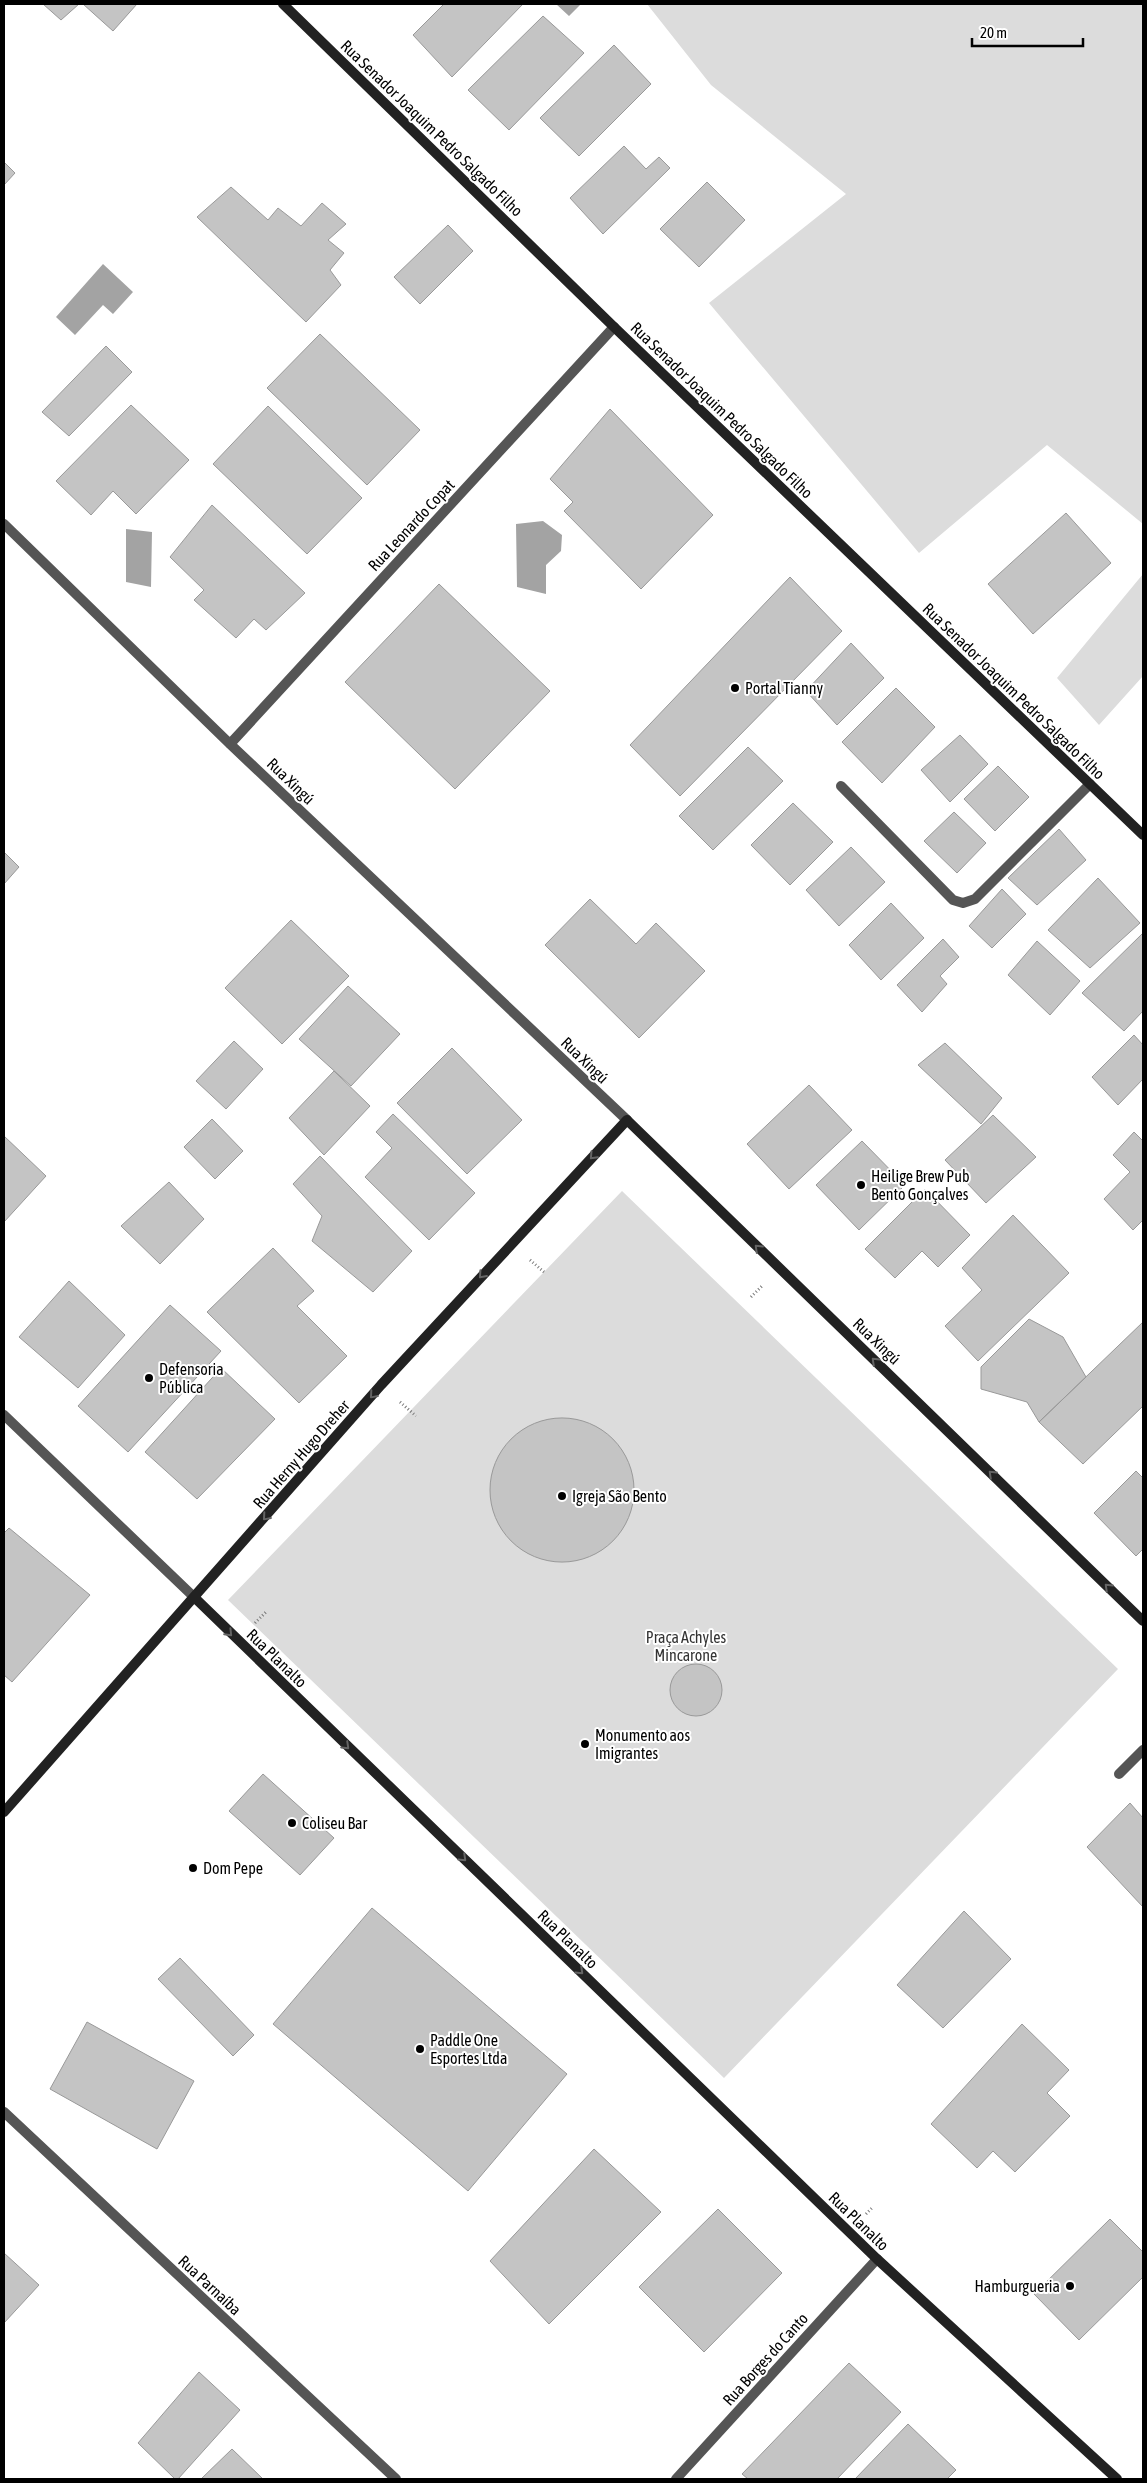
<svg xmlns="http://www.w3.org/2000/svg" width="1147" height="2483" viewBox="0 0 1147 2483" font-family="'Asap Condensed',sans-serif">
  <rect width="100%" height="100%" fill="#fff"/>
  <path fill="#dcdcdc" d="M 647,4 L 1143,4 L 1143,524 L 1047,445 L 919,553 L 709,303 L 846,194 L 711,85 Z
    M 1143,574 L 1143,676 L 1099,725 L 1057,678 Z
    M 622,1191 L 1118,1669 L 724,2078 L 228,1600 Z"/>
  <path fill="#a3a3a3" d="M 556,4 L 581,4 L 569,16 Z
    M 103,264 L 133,292 L 113,314 L 103,305 L 75,335 L 56,317 Z
    M 543,521 L 562,535 L 561,551 L 546,565 L 546,594 L 517,587 L 516,524 Z
    M 126,529 L 152,532 L 151,587 L 126,582 Z"/>
  <path fill="#c4c4c4" stroke="#999" d="M 43,4 L 79,4 L 61,20 Z
    M 83,4 L 137,4 L 113,31 Z
    M 444,4 L 523,4 L 452,77 L 413,35 Z
    M 543,16 L 584,53 L 509,130 L 468,90 Z
    M 614,45 L 651,84 L 579,156 L 540,118 Z
    M 624,146 L 646,169 L 659,157 L 670,168 L 603,234 L 570,198 Z
    M 4,162 L 15,173 L 4,185 Z
    M 707,182 L 745,220 L 699,267 L 660,229 Z
    M 231,187 L 268,220 L 278,208 L 301,226 L 322,203 L 346,224 L 328,240 L 344,253 L 330,270 L 341,285 L 306,322 L 197,217 Z
    M 448,225 L 473,251 L 420,304 L 394,277 Z
    M 320,334 L 420,430 L 367,485 L 267,388 Z
    M 106,346 L 132,372 L 69,436 L 42,412 Z
    M 131,405 L 189,460 L 136,514 L 113,491 L 91,515 L 56,481 Z
    M 268,406 L 362,498 L 307,554 L 213,464 Z
    M 610,409 L 713,515 L 641,589 L 564,511 L 573,502 L 550,479 Z
    M 212,505 L 305,593 L 266,630 L 254,619 L 236,638 L 194,600 L 204,590 L 170,557 Z
    M 1066,513 L 1111,563 L 1033,634 L 988,584 Z
    M 790,577 L 842,631 L 680,796 L 630,745 Z
    M 439,584 L 550,691 L 455,789 L 345,682 Z
    M 851,643 L 884,678 L 837,725 L 806,691 Z
    M 896,688 L 935,727 L 882,783 L 842,742 Z
    M 960,735 L 988,764 L 950,802 L 921,770 Z
    M 748,747 L 783,781 L 713,850 L 679,816 Z
    M 998,766 L 1029,797 L 995,831 L 964,799 Z
    M 793,803 L 833,842 L 790,885 L 751,845 Z
    M 954,812 L 986,843 L 957,873 L 924,841 Z
    M 1059,829 L 1086,860 L 1037,905 L 1008,878 Z
    M 851,847 L 885,882 L 839,926 L 806,890 Z
    M 4,852 L 19,867 L 4,884 Z
    M 1098,878 L 1140,923 L 1090,968 L 1048,930 Z
    M 1002,889 L 1026,914 L 992,948 L 969,926 Z
    M 590,899 L 636,944 L 656,923 L 705,971 L 639,1038 L 545,945 Z
    M 891,903 L 924,938 L 881,980 L 849,945 Z
    M 291,920 L 349,976 L 282,1044 L 225,988 Z
    M 1143,933 L 1143,1011 L 1124,1031 L 1082,993 Z
    M 943,939 L 959,957 L 940,976 L 947,984 L 922,1012 L 897,985 Z
    M 1037,941 L 1080,981 L 1050,1015 L 1008,975 Z
    M 348,986 L 400,1034 L 351,1086 L 299,1039 Z
    M 1134,1035 L 1143,1045 L 1143,1079 L 1118,1105 L 1092,1077 Z
    M 234,1041 L 263,1069 L 226,1109 L 196,1081 Z
    M 945,1043 L 1002,1098 L 981,1124 L 918,1065 Z
    M 452,1048 L 522,1120 L 467,1174 L 397,1103 Z
    M 334,1071 L 370,1106 L 324,1155 L 289,1118 Z
    M 809,1085 L 852,1130 L 789,1189 L 747,1144 Z
    M 393,1114 L 475,1193 L 429,1240 L 365,1177 L 392,1148 L 376,1132 Z
    M 993,1115 L 1036,1157 L 986,1203 L 945,1160 Z
    M 212,1119 L 243,1151 L 215,1179 L 184,1147 Z
    M 1134,1132 L 1143,1141 L 1143,1220 L 1133,1230 L 1104,1199 L 1130,1172 L 1113,1155 Z
    M 4,1136 L 46,1176 L 4,1222 Z
    M 862,1141 L 905,1185 L 859,1230 L 816,1185 Z
    M 320,1156 L 412,1251 L 373,1292 L 312,1241 L 322,1216 L 293,1184 Z
    M 169,1182 L 204,1219 L 160,1264 L 121,1226 Z
    M 925,1189 L 970,1235 L 938,1267 L 922,1251 L 895,1278 L 865,1249 Z
    M 1013,1215 L 1069,1273 L 978,1361 L 945,1326 L 982,1290 L 962,1268 Z
    M 273,1248 L 314,1291 L 297,1306 L 347,1356 L 299,1403 L 207,1312 Z
    M 69,1281 L 125,1335 L 78,1388 L 19,1337 Z
    M 170,1305 L 221,1351 L 128,1452 L 78,1406 Z
    M 1029,1319 L 1063,1337 L 1086,1377 L 1039,1422 L 1027,1402 L 981,1389 L 981,1367 Z
    M 1143,1322 L 1143,1406 L 1083,1464 L 1039,1422 Z
    M 221,1368 L 275,1419 L 197,1499 L 145,1452 Z
    M490 1490a72 72 0 1 1 144 0a72 72 0 1 1-144 0Z
    M 1136,1471 L 1143,1478 L 1143,1549 L 1136,1556 L 1094,1513 Z
    M 9,1528 L 90,1595 L 12,1682 L 4,1675 L 4,1533 Z
    M670 1690a26 26 0 1 1 52 0a26 26 0 1 1-52 0Z
    M 263,1774 L 334,1838 L 300,1875 L 229,1811 Z
    M 1130,1803 L 1143,1818 L 1143,1907 L 1087,1847 Z
    M 372,1908 L 567,2074 L 468,2191 L 273,2024 Z
    M 964,1911 L 1011,1959 L 943,2028 L 897,1985 Z
    M 180,1958 L 254,2035 L 233,2056 L 158,1979 Z
    M 87,2022 L 194,2081 L 157,2149 L 50,2089 Z
    M 1022,2024 L 1069,2070 L 1047,2093 L 1070,2116 L 1015,2172 L 993,2151 L 977,2168 L 931,2124 Z
    M 594,2149 L 661,2212 L 549,2324 L 490,2261 Z
    M 718,2209 L 782,2273 L 704,2352 L 639,2287 Z
    M 1110,2219 L 1143,2252 L 1143,2277 L 1079,2340 L 1034,2294 Z
    M 4,2253 L 39,2285 L 4,2323 Z
    M 849,2363 L 901,2412 L 837,2479 L 748,2479 L 742,2474 Z
    M 199,2372 L 240,2410 L 178,2479 L 175,2479 L 138,2443 Z
    M 908,2424 L 956,2470 L 947,2479 L 855,2479 Z
    M 232,2449 L 263,2479 L 201,2479 Z"/>
  <g fill="none" stroke-linecap="round" stroke-linejoin="round">
    <path stroke="#777" stroke-width="3" stroke-dasharray="1 2.5" stroke-linecap="butt" d="M 530,1260 L 544,1272
      M 751,1297 L 763,1285
      M 400,1402 L 416,1416
      M 255,1623 L 267,1611
      M 866,2214 L 872,2208"/>
    <path stroke="#555" stroke-width="10" d="M 841,786 L 953,900 L 963,903 L 975,899 L 1090,784"/>
    <path stroke="#555" stroke-width="10" d="M 4,524 L 230,744 L 627,1120
      M 230,744 L 614,327
      M 4,1415 L 195,1598
      M 1119,1774 L 1143,1750
      M 4,2112 L 396,2479
      M 676,2479 L 877,2259"/>
    <path stroke="#222" stroke-width="10" d="M 283,4 L 614,327 L 1143,835
      M 195,1598 L 877,2259 L 1117,2479
      M 4,1812 L 381,1385 L 627,1120 L 1143,1621"/>
  </g>
  <defs><path id="oneway-chevron" d="M-2-3.5L2.5 0L-2 3.5" fill="none" stroke-width="1.6" stroke-linecap="round" stroke-linejoin="round" transform="scale(1.25)"/></defs>
  <g stroke="#646464">
    <use href="#oneway-chevron" transform="translate(593 1156) rotate(133)"/>
    <use href="#oneway-chevron" transform="translate(758 1248) rotate(-136)"/>
    <use href="#oneway-chevron" transform="translate(482 1275) rotate(132)"/>
    <use href="#oneway-chevron" transform="translate(875 1361) rotate(-136)"/>
    <use href="#oneway-chevron" transform="translate(373 1395) rotate(131)"/>
    <use href="#oneway-chevron" transform="translate(992 1474) rotate(-136)"/>
    <use href="#oneway-chevron" transform="translate(266 1517) rotate(131)"/>
    <use href="#oneway-chevron" transform="translate(1108 1587) rotate(-136)"/>
    <use href="#oneway-chevron" transform="translate(229 1633) rotate(46)"/>
    <use href="#oneway-chevron" transform="translate(346 1746) rotate(44)"/>
    <use href="#oneway-chevron" transform="translate(463 1858) rotate(44)"/>
    <use href="#oneway-chevron" transform="translate(580 1971) rotate(44)"/>
  </g>
  <g fill="#000" stroke="#fff" stroke-width="2">
    <circle cx="735" cy="688" r="5"/>
    <circle cx="861" cy="1185" r="5"/>
    <circle cx="149" cy="1378" r="5"/>
    <circle cx="562" cy="1496" r="5"/>
    <circle cx="585" cy="1744" r="5"/>
    <circle cx="292" cy="1823" r="5"/>
    <circle cx="193" cy="1868" r="5"/>
    <circle cx="420" cy="2049" r="5"/>
    <circle cx="1070" cy="2286" r="5"/>
  </g>
  <g text-anchor="middle" stroke-width="4" stroke-linejoin="round" paint-order="stroke">
    <g font-size="16" fill="#000" stroke="#fff">
      <text transform="translate(432 128) rotate(44)" y="6">Rua Senador Joaquim Pedro Salgado Filho</text>
      <text transform="translate(722 410) rotate(44)" y="6">Rua Senador Joaquim Pedro Salgado Filho</text>
      <text transform="translate(411 525) rotate(-47)" y="6">Rua Leonardo Copat</text>
      <text transform="translate(1014 691) rotate(44)" y="6">Rua Senador Joaquim Pedro Salgado Filho</text>
      <text transform="translate(291 781) rotate(44)" y="6">Rua Xingú</text>
      <text transform="translate(585 1060) rotate(44)" y="6">Rua Xingú</text>
      <text transform="translate(877 1341) rotate(44)" y="6">Rua Xingú</text>
      <text transform="translate(301 1454) rotate(-49)" y="6">Rua Herny Hugo Dreher</text>
      <text transform="translate(277 1658) rotate(44)" y="6">Rua Planalto</text>
      <text transform="translate(568 1939) rotate(44)" y="6">Rua Planalto</text>
      <text transform="translate(859 2221) rotate(44)" y="6">Rua Planalto</text>
      <text transform="translate(210 2285) rotate(43)" y="6">Rua Parnaíba</text>
      <text transform="translate(765 2359) rotate(-48)" y="6">Rua Borges do Canto</text>
    </g>
    <g font-size="16" fill="#000" stroke="#fff" text-anchor="start">
      <text x="745" y="694">Portal Tianny</text>
      <text x="871" y="1182">Heilige Brew Pub<tspan x="871" dy="18">Bento Gonçalves</tspan></text>
      <text x="159" y="1375">Defensoria<tspan x="159" dy="18">Pública</tspan></text>
      <text x="572" y="1502">Igreja São Bento</text>
      <text x="595" y="1741">Monumento aos<tspan x="595" dy="18">Imigrantes</tspan></text>
      <text x="302" y="1829">Coliseu Bar</text>
      <text x="203" y="1874">Dom Pepe</text>
      <text x="430" y="2046">Paddle One<tspan x="430" dy="18">Esportes Ltda</tspan></text>
      <text x="1060" y="2292" text-anchor="end">Hamburgueria</text>
    </g>
    <g font-size="16" fill="#333" stroke="#fff">
      <text x="686" y="1643">Praça Achyles<tspan x="686" dy="18">Mincarone</tspan></text>
    </g>
  </g>
  <rect width="1147" height="2483" fill="none" stroke="#000000" stroke-width="10"/>
  <path d="M972 38v8h111v-8" fill="none" stroke="#000000" stroke-width="2.5"/>
  <text x="980" y="38" font-size="15" fill="#000000" stroke="#ffffff" stroke-width="4" paint-order="stroke">20 m</text>
</svg>
